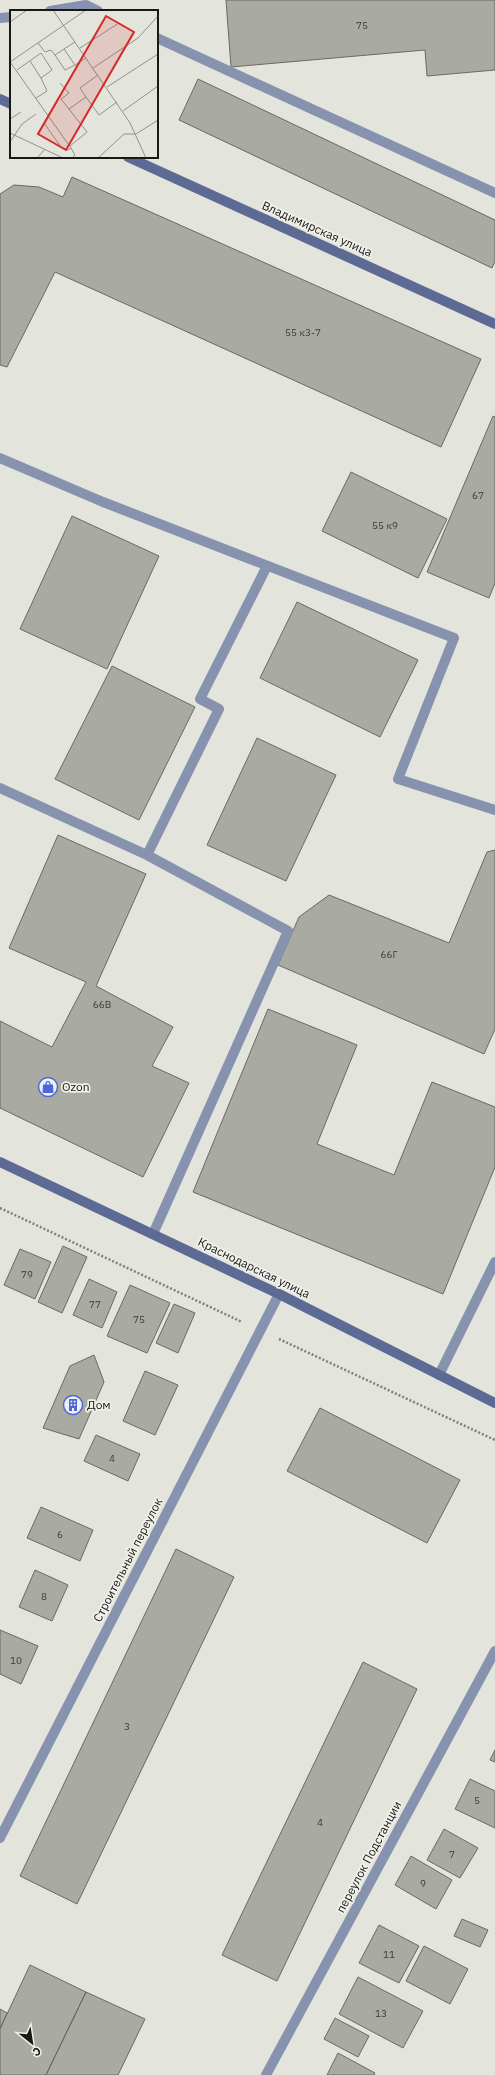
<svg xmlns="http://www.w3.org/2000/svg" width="495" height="2075" viewBox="0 0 495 2075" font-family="'IBM Plex Sans',sans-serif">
  <rect width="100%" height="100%" fill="#e3e4dc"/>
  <path fill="#a9aaa2" stroke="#696a63" d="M 226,0 L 495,0 L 495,70 L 427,76 L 425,50 L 231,67 Z
    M 198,79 L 495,220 L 495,261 L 492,268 L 179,120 Z
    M 72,177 L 481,359 L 441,447 L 55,272 L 7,367 L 0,365 L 0,194 L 14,185 L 39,187 L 63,197 Z
    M 493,416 L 495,417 L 495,583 L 489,598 L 427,572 Z
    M 351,472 L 447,519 L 418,578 L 322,531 Z
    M 72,516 L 159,556 L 107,669 L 20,629 Z
    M 297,602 L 418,660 L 380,737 L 260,678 Z
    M 112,666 L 195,707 L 139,820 L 55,779 Z
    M 257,738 L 336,775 L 286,881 L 207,845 Z
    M 58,835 L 146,874 L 96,986 L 173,1027 L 152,1066 L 189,1083 L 143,1177 L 0,1108 L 0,1021 L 52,1047 L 86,982 L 9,948 Z
    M 495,850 L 495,1029 L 484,1054 L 278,965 L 299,917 L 329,895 L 449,943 L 487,852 Z
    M 268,1009 L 357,1045 L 317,1144 L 394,1175 L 432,1082 L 495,1107 L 495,1167 L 443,1294 L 193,1192 Z
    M 63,1246 L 87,1257 L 62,1313 L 38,1302 Z
    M 20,1249 L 51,1262 L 35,1299 L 4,1285 Z
    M 89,1279 L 117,1292 L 102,1328 L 73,1315 Z
    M 130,1285 L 170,1303 L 147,1353 L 107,1336 Z
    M 174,1304 L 195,1313 L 178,1353 L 156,1343 Z
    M 94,1355 L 104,1382 L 79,1439 L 43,1428 L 70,1366 Z
    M 145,1371 L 178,1385 L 155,1435 L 123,1421 Z
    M 320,1408 L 460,1480 L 427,1543 L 287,1471 Z
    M 96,1435 L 140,1454 L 128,1481 L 84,1461 Z
    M 41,1507 L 93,1530 L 80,1561 L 27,1538 Z
    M 176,1549 L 234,1577 L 77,1904 L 20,1876 Z
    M 35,1570 L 68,1585 L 52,1621 L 19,1607 Z
    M 0,1630 L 38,1646 L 21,1684 L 0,1674 Z
    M 363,1662 L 417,1689 L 277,1981 L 222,1955 Z
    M 495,1750 L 495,1762 L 490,1760 Z
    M 470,1779 L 495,1791 L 495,1828 L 455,1809 Z
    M 444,1829 L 478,1848 L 460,1878 L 427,1860 Z
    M 411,1856 L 452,1880 L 436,1909 L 395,1885 Z
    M 462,1919 L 488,1930 L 480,1947 L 454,1936 Z
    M 379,1925 L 419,1946 L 399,1983 L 359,1963 Z
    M 424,1946 L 468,1969 L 450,2004 L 406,1981 Z
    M 30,1965 L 86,1992 L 46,2075 L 0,2075 L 0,2029 Z
    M 358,1977 L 423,2011 L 403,2048 L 339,2014 Z
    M 86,1992 L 145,2019 L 118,2075 L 46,2075 Z
    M 0,2009 L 7,2013 L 0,2029 Z
    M 335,2018 L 369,2036 L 358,2057 L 324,2039 Z
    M 338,2053 L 375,2073 L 374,2075 L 327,2075 Z"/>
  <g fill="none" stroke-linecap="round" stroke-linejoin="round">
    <path stroke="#80807b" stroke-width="2.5" stroke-dasharray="2 2" stroke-linecap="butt" d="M 0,1208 L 242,1322
      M 279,1339 L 495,1440"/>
    <path stroke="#8792af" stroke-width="10" d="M 50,11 L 86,5 L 98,11
      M 0,18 L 11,17
      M 157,38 L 495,193
      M 0,458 L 103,502 L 454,638 L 398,779 L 495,810
      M 0,788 L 147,855 L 219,709 L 200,699 L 267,566
      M 147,855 L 288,931 L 153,1234
      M 439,1375 L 495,1262"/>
    <path stroke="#8792af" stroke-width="10" d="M 0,1838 L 279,1294
      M 266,2075 L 495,1651"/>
    <path stroke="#5c6a94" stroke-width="10" d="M 0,99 L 11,104
      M 128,157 L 495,324
      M 0,1162 L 279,1294 L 495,1403"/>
  </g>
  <defs>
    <symbol id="shop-ring" viewBox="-11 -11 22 22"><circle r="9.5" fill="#f0f1ea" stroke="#4c67db" stroke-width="1.5"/><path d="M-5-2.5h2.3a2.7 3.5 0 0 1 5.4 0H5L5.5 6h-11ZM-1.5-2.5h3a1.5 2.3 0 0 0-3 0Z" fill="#4c67db"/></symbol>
    <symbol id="building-ring" viewBox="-11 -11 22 22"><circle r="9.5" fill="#f0f1ea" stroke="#4c67db" stroke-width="1.5"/><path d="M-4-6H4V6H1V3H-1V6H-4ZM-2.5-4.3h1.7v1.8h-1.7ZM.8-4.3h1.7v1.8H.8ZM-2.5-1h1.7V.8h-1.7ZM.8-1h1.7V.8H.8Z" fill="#4c67db"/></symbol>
  </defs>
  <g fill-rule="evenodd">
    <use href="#shop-ring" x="37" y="1076" width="22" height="22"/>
    <use href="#building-ring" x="62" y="1394" width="22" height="22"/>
  </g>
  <g text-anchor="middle" stroke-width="3.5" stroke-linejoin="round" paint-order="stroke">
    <g font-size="10" fill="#3c3c38">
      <text x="362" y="29">75</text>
      <text x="303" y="336">55 к3-7</text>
      <text x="478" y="499">67</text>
      <text x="385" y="529">55 к9</text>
      <text x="389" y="958">66Г</text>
      <text x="102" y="1008">66В</text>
      <text x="27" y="1278">79</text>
      <text x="95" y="1308">77</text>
      <text x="139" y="1323">75</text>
      <text x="112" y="1462">4</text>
      <text x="60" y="1538">6</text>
      <text x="44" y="1600">8</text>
      <text x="16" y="1664">10</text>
      <text x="127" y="1730">3</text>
      <text x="477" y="1804">5</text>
      <text x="320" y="1826">4</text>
      <text x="452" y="1858">7</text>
      <text x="423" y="1887">9</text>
      <text x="389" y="1958">11</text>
      <text x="381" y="2017">13</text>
    </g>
    <g font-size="12" fill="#181815" stroke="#f0f1ea">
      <text transform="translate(317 229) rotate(24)" y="4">Владимирская улица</text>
      <text transform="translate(254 1268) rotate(26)" y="4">Краснодарская улица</text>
      <text transform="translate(128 1560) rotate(-63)" y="4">Строительный переулок</text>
      <text transform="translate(369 1857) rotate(-62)" y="4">переулок Подстанции</text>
    </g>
    <g font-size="12" fill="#181815" stroke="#f0f1ea" text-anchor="start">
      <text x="62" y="1091">Ozon</text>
      <text x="87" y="1409">Дом</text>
    </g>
  </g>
  <g transform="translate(10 10)">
    <rect width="148" height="148" fill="#e3e4dc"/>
    <path fill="none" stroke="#92928c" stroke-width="1" d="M 43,0 L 120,113 L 136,148M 0,12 L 17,0M 65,32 L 54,39 L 65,55 L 76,48M 28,33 L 35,42 L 41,40 L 45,45M 70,38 L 109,13M 54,39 L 45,45 L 55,60 L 65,55M 0,52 L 61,138 L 65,145 L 62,148M 0,52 L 76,0M 83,58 L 128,28 L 148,6M 7,60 L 31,43 L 42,60 L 31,68 L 20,51M 50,73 L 59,83 L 51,89 L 77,122 L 60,136M 97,77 L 148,44M 76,87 L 70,78 L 88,65M 26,88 L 37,81 L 31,68M 59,99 L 76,87 L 89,105 L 107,92M 113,101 L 148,76M 0,109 L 11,102M 34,113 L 51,137 L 58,140 L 61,138M 0,123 L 53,148M 0,132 L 12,114 L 26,104M 27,148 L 35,139M 88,148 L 114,124 L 126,124 L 148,110"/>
    <path fill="#d62828" fill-opacity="0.15" stroke="#d62828" stroke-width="2" d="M 96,6 L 124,22 L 56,140 L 28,124 Z"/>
    <rect width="148" height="148" fill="none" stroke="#181815" stroke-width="2"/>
  </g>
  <g transform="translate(32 2043) rotate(150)" stroke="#f0f1ea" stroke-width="3" paint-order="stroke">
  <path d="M0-3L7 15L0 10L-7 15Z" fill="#181815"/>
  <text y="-6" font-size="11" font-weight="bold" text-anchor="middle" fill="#181815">С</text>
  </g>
</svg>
